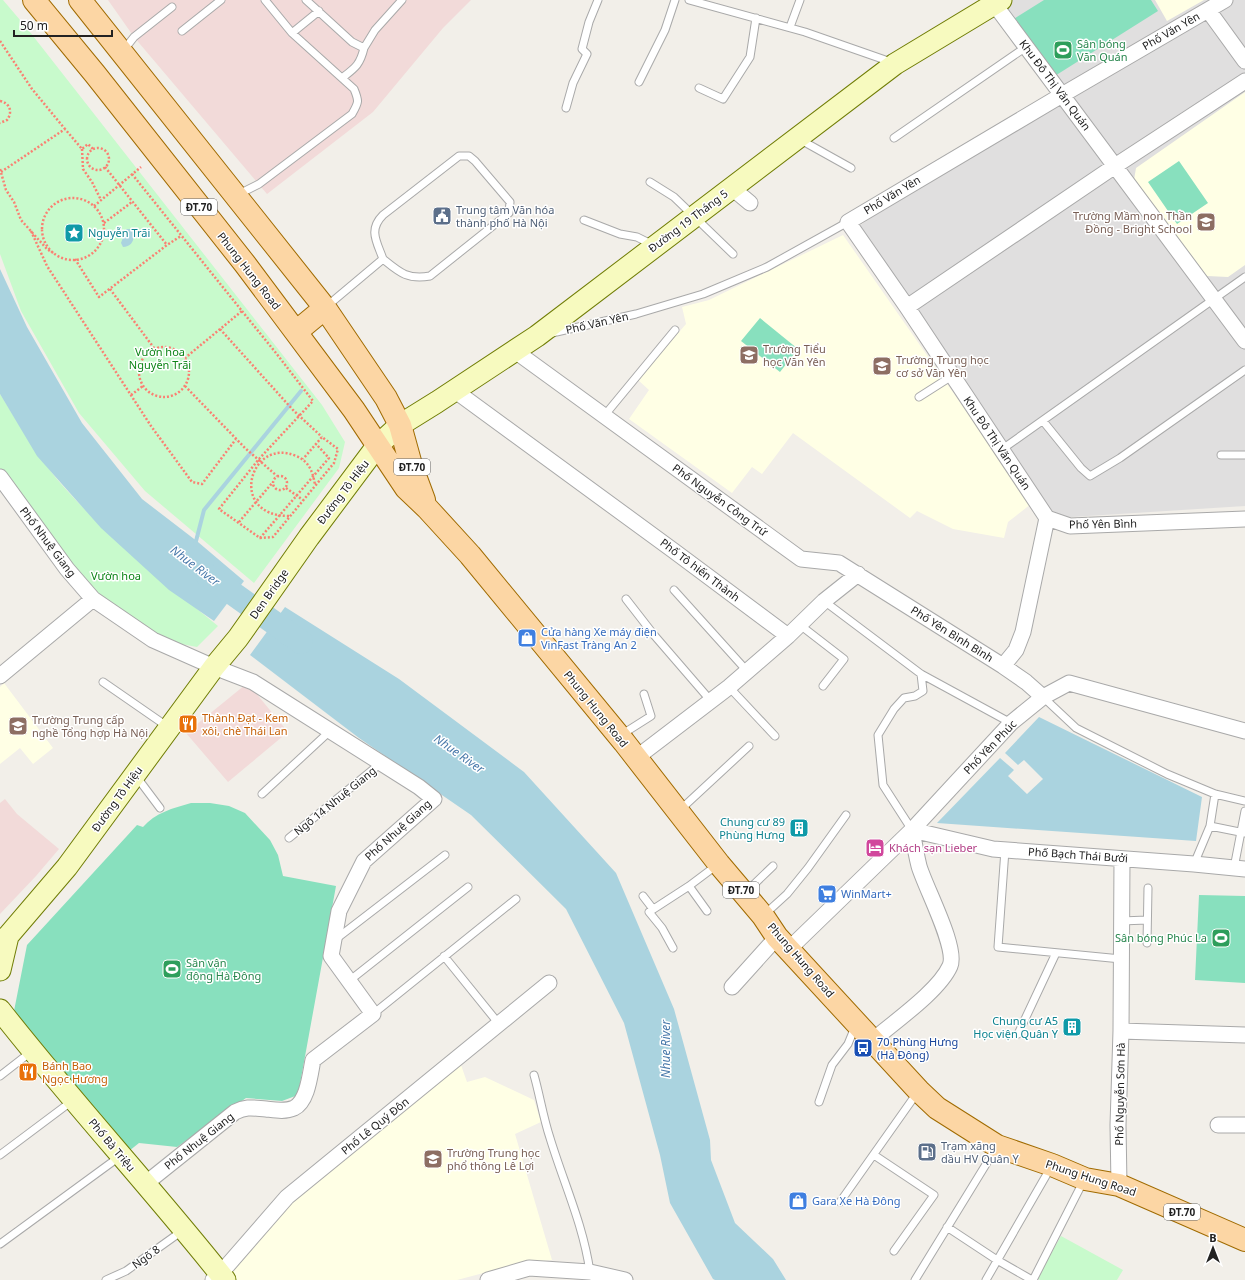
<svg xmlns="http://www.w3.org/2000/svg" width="1245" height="1280" viewBox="0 0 1245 1280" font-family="'Noto Sans',sans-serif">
  <rect width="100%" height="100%" fill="#f2efe9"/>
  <path fill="#e0dfdf" d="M 988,0 L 1245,0 L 1245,506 L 1056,518 L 915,311 L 859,226 L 1055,93 Z"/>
  <path fill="#f2dad9" d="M 108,0 L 471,0 L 443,28 L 373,112 L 267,194 L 134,37 Z
    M 245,685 L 251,687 L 288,732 L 228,782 L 186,733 Z
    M 5,799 L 17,814 L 59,849 L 36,876 L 0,914 L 0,803 Z"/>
  <path fill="#ffffe5" d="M 1155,0 L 1204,0 L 1167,21 Z
    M 1245,92 L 1245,265 L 1228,277 L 1207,276 L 1134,180 L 1136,168 Z
    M 843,235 L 1031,504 L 1008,522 L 1004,538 L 953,529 L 917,511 L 910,518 L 793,433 L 762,474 L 752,467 L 732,493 L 629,419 L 649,390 L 638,380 L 686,324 L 682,307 L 709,300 Z
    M 4,683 L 53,748 L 33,764 L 20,748 L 0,764 L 0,687 Z
    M 461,1065 L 467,1082 L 485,1077 L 534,1100 L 541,1122 L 515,1134 L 552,1260 L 525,1262 L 457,1280 L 236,1280 L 228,1270 L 277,1217 L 312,1185 Z"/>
  <path fill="#c8facc" d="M 0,0 L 3,0 L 26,27 L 322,405 L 345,442 L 339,468 L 254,583 L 145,491 L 79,413 L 21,311 L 0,254 Z
    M 0,394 C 18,423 35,452 56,478 C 79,505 105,530 132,553 C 160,578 188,602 218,626 L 197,647 L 155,639 L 96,596 L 0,471 Z
    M 1061,1236 L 1123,1270 L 1117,1280 L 1040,1280 L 1037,1278 Z"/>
  <path fill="#88e0be" d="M 1044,0 L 1151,0 L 1158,11 L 1050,79 L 1009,22 Z
    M 1179,161 L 1208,203 L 1177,224 L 1148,182 Z
    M 760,318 L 798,349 L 780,372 L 741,341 Z
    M 191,803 L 210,803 L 229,806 L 245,813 L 270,840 L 278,855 L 283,876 L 336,886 L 298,1095 L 282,1101 L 246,1098 L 177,1147 L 139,1143 L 129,1151 L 14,1011 L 27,945 L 137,825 L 143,827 C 155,813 173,808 191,803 Z
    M 1199,895 L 1245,896 L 1245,983 L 1195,980 Z"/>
  <path fill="#aad3df" d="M 126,229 L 132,229 C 136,237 133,247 123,247 L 121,243 Z
    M 0,269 L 27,327 L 82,423 L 142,499 L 198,542 L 244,581 L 214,621 L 169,590 L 101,528 L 37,456 L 0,394 Z
    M 285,607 L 399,679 L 524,772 L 616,873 L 674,1009 L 710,1140 L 711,1160 L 735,1223 L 773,1259 L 786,1280 L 715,1280 L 713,1279 L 670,1203 L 660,1155 L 624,1023 L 566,909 L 471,815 L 359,738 L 250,655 Z
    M 1039,717 L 1202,797 L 1196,841 L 937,823 L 1000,758 L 1014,770 L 1008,776 L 1027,794 L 1043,779 L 1024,760 L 1018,765 L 1005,753 Z"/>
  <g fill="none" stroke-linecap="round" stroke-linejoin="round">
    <path stroke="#aad3df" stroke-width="4" d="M 195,545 L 204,510 L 301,391"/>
    <path stroke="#aad3df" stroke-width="24" d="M 207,575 L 301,642"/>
    <defs>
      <path id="lane" d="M 265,0 L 292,33 L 319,11
        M 306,0 L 352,42 L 364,48 L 375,30 L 402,0
        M 689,0 L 805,32 L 891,62
        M 790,27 L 800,0
        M 182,31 L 221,0
        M 123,51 L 134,37 L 172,7
        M 342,78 C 355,68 360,65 364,48
        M 639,82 L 665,30 L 675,0
        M 699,88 L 723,99 L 750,57 L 756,18
        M 566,108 L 573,83 L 587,54 L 582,49 L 589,22 L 598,0
        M 894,138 L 1026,47
        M 799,139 L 851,168
        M 650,182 L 674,197 L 733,254
        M 237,195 L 259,184 L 352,114 C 359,102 359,101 354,89 L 292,33
        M 584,220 L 620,234 L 637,237 L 653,245
        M 327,306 L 383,259 C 377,242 368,230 383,215 L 459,156 L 469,156 L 475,161 L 510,202 L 509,213 L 430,276 C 407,280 399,272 383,259
        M 552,333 L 636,314 L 703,294 L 767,267 L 848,222
        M 919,397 L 952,376
        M 604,416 L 675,330
        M 1043,421 L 1081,468 L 1090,476 L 1120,458 L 1245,370
        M 1001,450 L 1245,277
        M 1221,455 L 1245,455
        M 674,590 L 747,671
        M 626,599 L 654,635 L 711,701
        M 824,601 L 921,674 L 1011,723
        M 800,625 L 844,659 L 823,686
        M 103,682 L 168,727
        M 729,687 L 775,736
        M 1043,697 L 1076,728 L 1167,774 L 1215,794 L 1245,801
        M 621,735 L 651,716 L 644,694
        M 136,776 L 160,808
        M 262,794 L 330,731
        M 680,810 L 749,746
        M 1210,826 L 1245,833
        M 912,830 L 883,785 L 878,735 L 894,709 L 904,698 L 915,696 L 923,691 L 921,674
        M 289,838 L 381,763
        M 1005,850 L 998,947 L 1121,959
        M 1194,864 L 1210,826 L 1215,794
        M 1234,868 L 1245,811
        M 689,886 L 707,911
        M 746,892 L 773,866
        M 643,896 L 653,909
        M 764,915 L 787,894 L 808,868 L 846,815
        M 1121,921 L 1147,920
        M 336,939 L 445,855
        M 1147,943 L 1148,888
        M 673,948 L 662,928 L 649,912 L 689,886 L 717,865
        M 444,956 L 499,1024
        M 349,981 L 468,887
        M 373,1014 L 516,899
        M 1018,1034 L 1056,953
        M 534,1075 C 540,1096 543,1117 550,1138 C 564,1184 583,1224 590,1272
        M 0,1076 L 32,1051
        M 819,1102 L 832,1065 L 848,1044 L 855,1027
        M 0,1155 L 72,1101
        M 874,1155 L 934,1195 L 894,1251
        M 840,1202 L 917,1093
        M 947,1227 L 997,1260 L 1032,1280
        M 0,1244 L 119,1157
        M 106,1280 L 126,1271 L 182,1231
        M 915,1280 L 996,1148
        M 986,1280 L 1051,1167
        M 1033,1280 L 1084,1180"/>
      <path id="street" d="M 995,5 L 1245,341
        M 1208,10 L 1245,61
        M 732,188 L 750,203
        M 907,307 L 1115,166 L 1245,81
        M 515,351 L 801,559 L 839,563 L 1003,666 L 1026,682 L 1043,697
        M 454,390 L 674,551 L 788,636
        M 0,477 L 67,569 L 93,599 L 153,640 L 214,667 L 253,682 L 419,787 L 434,799 L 364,861 L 339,911 L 331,956 L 373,1014 L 313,1060 C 310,1074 308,1101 294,1108 C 285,1112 275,1110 266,1109 C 253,1108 247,1106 235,1112 L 145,1184
        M 1047,518 L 907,307 L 848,222 L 1062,95 L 1225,0
        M 1047,518 L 1070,526 L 1245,519
        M 1003,666 L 1016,650 L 1023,632 L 1047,518
        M 0,676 L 93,599
        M 636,758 L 729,687 L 788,636 L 824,601 L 858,574
        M 789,949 L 912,830 L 1011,723 L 1043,697 L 1069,683 L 1245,731
        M 732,987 L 777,937
        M 1121,1031 L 1245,1035
        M 872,1041 C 894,1022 939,991 950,966 C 958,948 925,887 919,866 C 916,854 914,842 912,830 L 993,849 L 1194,864 L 1245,869
        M 1218,1125 L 1245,1125
        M 1119,1185 L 1118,1125 L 1121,1031 L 1122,859
        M 213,1280 L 220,1274 L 287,1197 L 549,983
        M 488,1280 L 529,1268 L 590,1272 L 625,1280"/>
      <path id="secondary" d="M 0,943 L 8,936 L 67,867 L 214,667 L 238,638 L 309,537 L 377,446 L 400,425 L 437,402 L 537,336 L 895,64 L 1001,0
        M 0,970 L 8,936
        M 0,1010 C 72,1102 152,1188 225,1280"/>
      <path id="primary" d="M 34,0 L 95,74 L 245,264 L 354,410 L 406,488 L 427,508 L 470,555 L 624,742 L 719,864 L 763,916 L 777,937 L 919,1091 L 937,1108 L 997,1146 L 1052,1165 L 1085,1179 L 1119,1185 L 1245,1240
        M 80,0 L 325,308 L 386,398 L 400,425 L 411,465 L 424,500
        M 296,332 L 325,308"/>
    </defs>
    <use href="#lane" stroke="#a9a9a9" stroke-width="9"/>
    <use href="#street" stroke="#a9a9a9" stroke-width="17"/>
    <use href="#secondary" stroke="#707d05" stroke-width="23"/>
    <use href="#primary" stroke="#a06b00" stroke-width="24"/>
    <path stroke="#fa8072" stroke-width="2.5" stroke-dasharray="2 2" stroke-linecap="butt" d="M 0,41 L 32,89 L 65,129
      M 0,101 C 10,103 13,112 7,120 L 0,123
      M87 159a11 11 0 1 1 22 0a11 11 0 1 1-22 0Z
      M 82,149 L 83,169 L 92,182 L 101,200
      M 105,167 L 167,245
      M 0,169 L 6,190 L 14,202 L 21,220 L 46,248 L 51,252 L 55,253
      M 1,172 L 65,129 L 82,149 L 88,144 L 93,149
      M 132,174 L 242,311 L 185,358
      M42 229a31 31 0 1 1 62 0a31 31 0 1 1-62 0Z
      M 94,206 L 141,167
      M 104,223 L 132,202
      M 31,231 L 47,266 L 151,426 L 192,482 L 202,484 L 236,439
      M 75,259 L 99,297 L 167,245 L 181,236
      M 110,289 L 154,348
      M 242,311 L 276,353 L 313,401 L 259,459 L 219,509 L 260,538 L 273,537 L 334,463 L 338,449 L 322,437 L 303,459
      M 220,329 L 293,410 L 322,437
      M139 372a25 25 0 1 1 50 0a25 25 0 1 1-50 0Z
      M 185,386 L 245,448 L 277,476
      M 131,395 L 143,386
      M273 483a7 7 0 1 1 14 0a7 7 0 1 1-14 0Z
      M 286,488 L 303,500
      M 289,516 C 227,516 250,436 296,456 C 309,461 313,472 315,485
      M 239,522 L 273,482
      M 260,538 L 329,458 L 316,444"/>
    <use href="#lane" stroke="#fff" stroke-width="7"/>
    <use href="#street" stroke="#fff" stroke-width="15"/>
    <use href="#secondary" stroke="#f7fabf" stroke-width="21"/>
    <use href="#primary" stroke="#fcd6a4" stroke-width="22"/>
  </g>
  <defs>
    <symbol id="stadium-square" viewBox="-11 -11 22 22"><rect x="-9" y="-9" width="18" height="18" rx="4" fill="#2e9e5b" stroke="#fff"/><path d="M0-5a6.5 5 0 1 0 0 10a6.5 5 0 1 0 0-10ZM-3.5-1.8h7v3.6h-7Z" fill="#fff"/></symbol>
    <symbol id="civic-square" viewBox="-11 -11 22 22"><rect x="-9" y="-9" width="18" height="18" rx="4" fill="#5c6f8a" stroke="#fff"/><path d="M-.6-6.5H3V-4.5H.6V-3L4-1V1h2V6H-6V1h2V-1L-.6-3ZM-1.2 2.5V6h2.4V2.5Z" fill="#fff"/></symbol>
    <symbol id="school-square" viewBox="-11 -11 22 22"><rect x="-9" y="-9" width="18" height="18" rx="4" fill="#8d6e63" stroke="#fff"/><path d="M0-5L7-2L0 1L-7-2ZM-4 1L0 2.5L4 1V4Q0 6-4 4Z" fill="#fff"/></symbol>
    <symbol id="sight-square" viewBox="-11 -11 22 22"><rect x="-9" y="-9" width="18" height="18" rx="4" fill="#0f9aa8" stroke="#fff"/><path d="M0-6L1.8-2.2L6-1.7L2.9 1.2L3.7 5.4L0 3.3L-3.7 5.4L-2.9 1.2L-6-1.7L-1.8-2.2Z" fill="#fff"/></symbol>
    <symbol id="shop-square" viewBox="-11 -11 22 22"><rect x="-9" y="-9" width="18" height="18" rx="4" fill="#3f7fe0" stroke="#fff"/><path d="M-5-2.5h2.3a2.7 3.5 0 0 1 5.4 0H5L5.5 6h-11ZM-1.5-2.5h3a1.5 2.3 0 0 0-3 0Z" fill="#fff"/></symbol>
    <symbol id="restaurant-square" viewBox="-11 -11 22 22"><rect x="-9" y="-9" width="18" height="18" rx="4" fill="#e8710a" stroke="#fff"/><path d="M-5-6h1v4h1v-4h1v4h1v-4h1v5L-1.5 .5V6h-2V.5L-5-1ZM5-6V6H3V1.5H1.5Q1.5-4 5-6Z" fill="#fff"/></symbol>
    <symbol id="building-square" viewBox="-11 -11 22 22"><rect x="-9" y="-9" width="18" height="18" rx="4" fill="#0f9aa8" stroke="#fff"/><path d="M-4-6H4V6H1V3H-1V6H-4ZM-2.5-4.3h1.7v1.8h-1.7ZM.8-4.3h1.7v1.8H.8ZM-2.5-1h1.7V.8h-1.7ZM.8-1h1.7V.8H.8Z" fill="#fff"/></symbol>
    <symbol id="hotel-square" viewBox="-11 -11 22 22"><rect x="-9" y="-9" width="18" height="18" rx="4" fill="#d1479c" stroke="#fff"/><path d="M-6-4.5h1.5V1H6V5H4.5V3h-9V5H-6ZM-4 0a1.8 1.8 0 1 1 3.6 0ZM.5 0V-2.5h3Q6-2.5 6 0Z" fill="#fff"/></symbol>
    <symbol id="supermarket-square" viewBox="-11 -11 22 22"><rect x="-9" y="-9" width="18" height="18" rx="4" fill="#3f7fe0" stroke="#fff"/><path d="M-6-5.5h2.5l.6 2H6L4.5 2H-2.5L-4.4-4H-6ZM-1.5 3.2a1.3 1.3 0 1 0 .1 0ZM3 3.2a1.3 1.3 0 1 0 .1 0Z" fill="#fff"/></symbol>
    <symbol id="bus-square" viewBox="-11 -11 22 22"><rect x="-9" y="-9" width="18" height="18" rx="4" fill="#1a4fb4" stroke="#fff"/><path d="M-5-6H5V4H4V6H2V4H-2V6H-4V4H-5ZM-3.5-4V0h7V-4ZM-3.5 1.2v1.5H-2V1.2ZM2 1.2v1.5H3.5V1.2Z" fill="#fff"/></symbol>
    <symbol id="fuel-square" viewBox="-11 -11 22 22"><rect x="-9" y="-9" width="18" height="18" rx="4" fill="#5c6f8a" stroke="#fff"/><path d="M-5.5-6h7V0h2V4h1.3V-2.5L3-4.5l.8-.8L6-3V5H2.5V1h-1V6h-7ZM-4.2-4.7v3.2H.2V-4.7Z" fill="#fff"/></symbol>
  </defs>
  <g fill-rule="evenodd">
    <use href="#stadium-square" x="1052" y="39" width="22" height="22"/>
    <use href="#civic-square" x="431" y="205" width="22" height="22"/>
    <use href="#school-square" x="1195" y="211" width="22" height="22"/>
    <use href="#sight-square" x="63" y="222" width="22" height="22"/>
    <use href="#school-square" x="738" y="344" width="22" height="22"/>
    <use href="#school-square" x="871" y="355" width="22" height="22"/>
    <use href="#shop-square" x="516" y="627" width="22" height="22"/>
    <use href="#restaurant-square" x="177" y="713" width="22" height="22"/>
    <use href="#school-square" x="7" y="715" width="22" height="22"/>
    <use href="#building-square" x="788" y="817" width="22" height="22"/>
    <use href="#hotel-square" x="864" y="837" width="22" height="22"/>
    <use href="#supermarket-square" x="816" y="883" width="22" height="22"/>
    <use href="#stadium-square" x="1210" y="927" width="22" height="22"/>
    <use href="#stadium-square" x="161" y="958" width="22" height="22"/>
    <use href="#building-square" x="1061" y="1016" width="22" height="22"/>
    <use href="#bus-square" x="852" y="1037" width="22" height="22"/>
    <use href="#restaurant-square" x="17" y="1061" width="22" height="22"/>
    <use href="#fuel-square" x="916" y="1141" width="22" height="22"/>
    <use href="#school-square" x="422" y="1148" width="22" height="22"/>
    <use href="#shop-square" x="787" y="1190" width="22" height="22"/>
  </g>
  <g text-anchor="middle" stroke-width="3" stroke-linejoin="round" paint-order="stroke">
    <g fill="#fff" stroke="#646464" stroke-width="1">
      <rect x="181" y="199" width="36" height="16" rx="3"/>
      <rect x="394" y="459" width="36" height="16" rx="3"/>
      <rect x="723" y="882" width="36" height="16" rx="3"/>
      <rect x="1164" y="1204" width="36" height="16" rx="3"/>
    </g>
    <g font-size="10" font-weight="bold" fill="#222">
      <text x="199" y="211">ĐT.70</text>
      <text x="412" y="471">ĐT.70</text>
      <text x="741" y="894">ĐT.70</text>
      <text x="1182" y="1216">ĐT.70</text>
    </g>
    <g font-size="11" fill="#222" stroke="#fff">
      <text transform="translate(1171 31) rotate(-30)" y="4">Phố Văn Yên</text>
      <text transform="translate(1055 85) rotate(53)" y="4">Khu Đô Thị Văn Quán</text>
      <text transform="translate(892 195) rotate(-31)" y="4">Phố Văn Yên</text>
      <text transform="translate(688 221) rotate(-37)" y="4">Đường 19 Tháng 5</text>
      <text transform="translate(249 271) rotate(52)" y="4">Phung Hung Road</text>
      <text transform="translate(597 323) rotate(-13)" y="4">Phố Văn Yên</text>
      <text transform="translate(997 443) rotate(56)" y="4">Khu Đô Thị Văn Quán</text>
      <text transform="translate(343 492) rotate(-53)" y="4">Đường Tô Hiệu</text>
      <text transform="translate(720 500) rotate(36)" y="4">Phố Nguyễn Công Trứ</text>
      <text transform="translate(1103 524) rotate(-1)" y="4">Phố Yên Bình</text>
      <text transform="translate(48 542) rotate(53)" y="4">Phố Nhuệ Giang</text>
      <text transform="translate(700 570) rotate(37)" y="4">Phố Tô hiến Thành</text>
      <text transform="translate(269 594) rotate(-55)" y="4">Den Bridge</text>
      <text transform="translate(952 634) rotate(32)" y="4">Phố Yên Bình Bình</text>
      <text transform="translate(596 709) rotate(51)" y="4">Phung Hung Road</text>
      <text transform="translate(990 747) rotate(-46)" y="4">Phố Yên Phúc</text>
      <text transform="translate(117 799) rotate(-54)" y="4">Đường Tô Hiệu</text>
      <text transform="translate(335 801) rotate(-39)" y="4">Ngõ 14 Nhuệ Giang</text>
      <text transform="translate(398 830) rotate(-42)" y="4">Phố Nhuệ Giang</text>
      <text transform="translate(1078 855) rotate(4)" y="4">Phố Bạch Thái Bưởi</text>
      <text transform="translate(801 960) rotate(49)" y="4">Phung Hung Road</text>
      <text transform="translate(1120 1094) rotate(-89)" y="4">Phố Nguyễn Sơn Hà</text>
      <text transform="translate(375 1126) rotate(-39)" y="4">Phố Lê Quý Đôn</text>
      <text transform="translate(199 1141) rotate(-38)" y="4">Phố Nhuệ Giang</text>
      <text transform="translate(112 1145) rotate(50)" y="4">Phố Bà Triệu</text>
      <text transform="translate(1091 1178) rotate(18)" y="4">Phung Hung Road</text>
      <text transform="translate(146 1257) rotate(-36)" y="4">Ngõ 8</text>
    </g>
    <g font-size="11" fill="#27864d" stroke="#fff" text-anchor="start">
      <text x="1077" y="48">Sân bóng<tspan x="1077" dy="13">Văn Quán</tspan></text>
      <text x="1207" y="942" text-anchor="end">Sân bóng Phúc La</text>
      <text x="186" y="967">Sân vận<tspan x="186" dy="13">động Hà Đông</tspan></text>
    </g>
    <g font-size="11" fill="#4e5e75" stroke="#fff" text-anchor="start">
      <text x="456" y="214">Trung tâm Văn hóa<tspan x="456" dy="13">thành phố Hà Nội</tspan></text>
      <text x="941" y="1150">Trạm xăng<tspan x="941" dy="13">dầu HV Quân Y</tspan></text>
    </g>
    <g font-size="11" fill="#785e54" stroke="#fff" text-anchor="start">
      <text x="1192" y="220" text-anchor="end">Trường Mầm non Thần<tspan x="1192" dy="13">Đồng - Bright School</tspan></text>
      <text x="763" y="353">Trường Tiểu<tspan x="763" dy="13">học Văn Yên</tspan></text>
      <text x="896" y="364">Trường Trung học<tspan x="896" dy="13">cơ sở Văn Yên</tspan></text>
      <text x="32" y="724">Trường Trung cấp<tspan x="32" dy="13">nghề Tổng hợp Hà Nội</tspan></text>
      <text x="447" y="1157">Trường Trung học<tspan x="447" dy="13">phổ thông Lê Lợi</tspan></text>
    </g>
    <g font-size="11" fill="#0d838f" stroke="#fff" text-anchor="end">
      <text x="88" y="237" text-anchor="start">Nguyễn Trãi</text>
      <text x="785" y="826">Chung cư 89<tspan x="785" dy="13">Phùng Hưng</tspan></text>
      <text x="1058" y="1025">Chung cư A5<tspan x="1058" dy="13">Học viện Quân Y</tspan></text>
    </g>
    <g font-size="11" fill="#0c8416" stroke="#fff">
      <text x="160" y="356">Vườn hoa<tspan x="160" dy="13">Nguyễn Trãi</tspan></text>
      <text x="116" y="580">Vườn hoa</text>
    </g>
    <g font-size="11" fill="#366cbe" stroke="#fff" text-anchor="start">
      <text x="541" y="636">Cửa hàng Xe máy điện<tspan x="541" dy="13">VinFast Tràng An 2</tspan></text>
      <text x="841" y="898">WinMart+</text>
      <text x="812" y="1205">Gara Xe Hà Đông</text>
    </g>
    <g font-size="11" fill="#c56008" stroke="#fff" text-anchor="start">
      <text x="202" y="722">Thành Đạt - Kem<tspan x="202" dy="13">xôi, chè Thái Lan</tspan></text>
      <text x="42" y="1070">Bánh Bao<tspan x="42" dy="13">Ngọc Hương</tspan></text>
    </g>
    <g font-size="11" fill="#b23c85" stroke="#fff" text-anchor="start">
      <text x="889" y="852">Khách sạn Lieber</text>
    </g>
    <g font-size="11" fill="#164399" stroke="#fff" text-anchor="start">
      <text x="877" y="1046">70 Phùng Hưng<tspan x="877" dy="13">(Hà Đông)</tspan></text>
    </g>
    <g font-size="12" font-style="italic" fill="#4a7aab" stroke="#fff">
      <text transform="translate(195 566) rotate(37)" y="4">Nhue River</text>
      <text transform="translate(459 754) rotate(35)" y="4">Nhue River</text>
      <text transform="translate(666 1049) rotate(-90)" y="4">Nhue River</text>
    </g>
  </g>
  <g transform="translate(1213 1248)" stroke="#ffffff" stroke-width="3" paint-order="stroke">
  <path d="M0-3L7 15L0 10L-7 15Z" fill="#222222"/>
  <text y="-6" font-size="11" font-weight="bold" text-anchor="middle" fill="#222222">B</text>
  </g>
  <path d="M14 30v6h98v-6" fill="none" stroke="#222222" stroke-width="2"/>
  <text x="20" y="30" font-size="12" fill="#222222" stroke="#ffffff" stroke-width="3" paint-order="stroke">50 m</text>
</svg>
